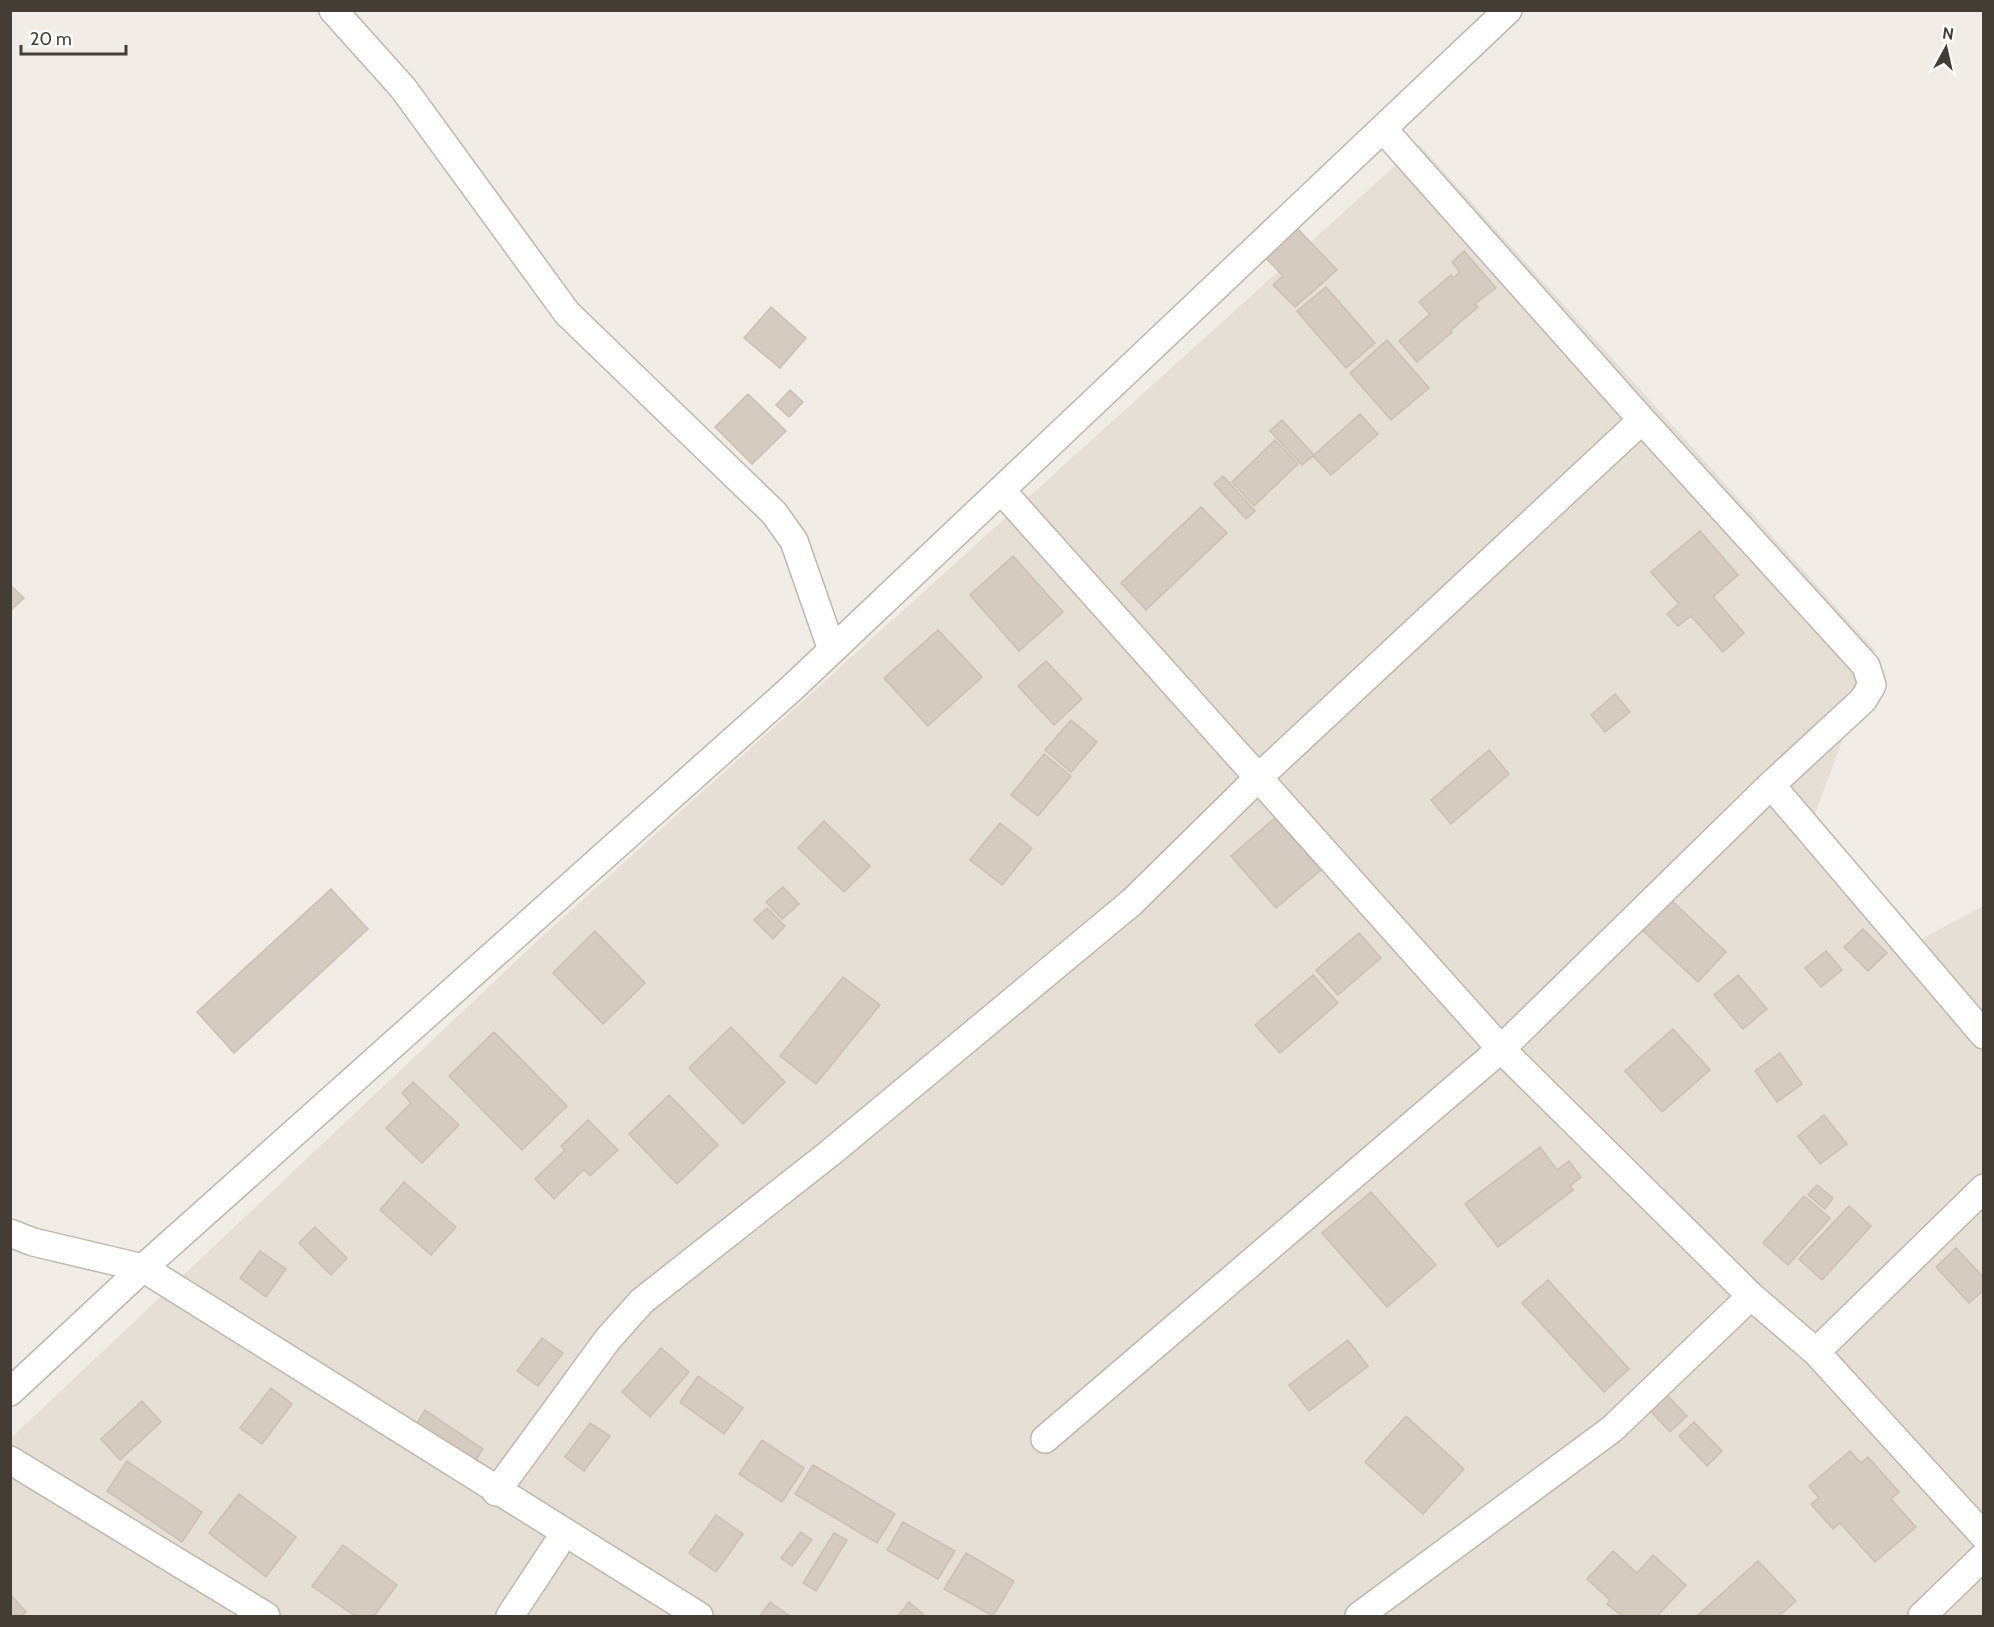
<svg xmlns="http://www.w3.org/2000/svg" width="1994" height="1627" viewBox="0 0 1994 1627" font-family="Cabin,sans-serif">
  <rect width="100%" height="100%" fill="#f1ede6"/>
  <path fill="#e5dfd5" d="M 1419,144 L 1876,651 L 1813,819 L 1912,944 L 1983,906 L 1983,1616 L 11,1616 L 11,1438 L 534,944 Z"/>
  <path fill="#d5cbc0" stroke="#ccbfb1" stroke-width="1.5" d="M 1297,228 L 1337,270 L 1295,307 L 1273,285 L 1283,276 L 1265,257 Z
    M 1464,251 L 1496,288 L 1475,304 L 1478,307 L 1451,330 L 1452,332 L 1417,362 L 1399,341 L 1430,314 L 1419,302 L 1451,275 L 1453,278 L 1460,272 L 1452,262 Z
    M 1326,287 L 1375,343 L 1346,368 L 1297,311 Z
    M 771,307 L 806,338 L 780,368 L 744,338 Z
    M 1387,340 L 1429,388 L 1391,420 L 1350,373 Z
    M 790,390 L 803,402 L 789,417 L 776,405 Z
    M 748,394 L 786,431 L 752,464 L 715,427 Z
    M 1360,414 L 1378,434 L 1331,475 L 1313,456 Z
    M 1282,420 L 1314,455 L 1302,465 L 1270,431 Z
    M 1275,440 L 1298,464 L 1254,506 L 1232,482 Z
    M 1223,476 L 1255,511 L 1246,519 L 1214,484 Z
    M 1201,507 L 1227,533 L 1146,610 L 1121,583 Z
    M 1700,531 L 1738,575 L 1713,597 L 1744,633 L 1723,652 L 1691,616 L 1678,626 L 1667,614 L 1679,604 L 1651,572 Z
    M 1013,556 L 1063,612 L 1019,651 L 970,595 Z
    M 10,585 L 24,598 L 10,611 Z
    M 938,630 L 982,677 L 928,726 L 884,678 Z
    M 1046,661 L 1082,699 L 1054,725 L 1018,686 Z
    M 1615,694 L 1630,712 L 1605,732 L 1591,715 Z
    M 1071,720 L 1097,742 L 1071,772 L 1045,750 Z
    M 1489,750 L 1509,774 L 1451,824 L 1431,800 Z
    M 1044,754 L 1071,776 L 1038,816 L 1011,795 Z
    M 1275,818 L 1321,870 L 1276,908 L 1231,856 Z
    M 824,821 L 870,866 L 844,892 L 798,848 Z
    M 1000,823 L 1032,848 L 1002,885 L 970,860 Z
    M 783,887 L 799,904 L 782,919 L 766,902 Z
    M 331,889 L 368,929 L 234,1053 L 197,1012 Z
    M 1669,898 L 1726,952 L 1698,982 L 1640,928 Z
    M 767,908 L 785,926 L 773,939 L 754,920 Z
    M 1863,929 L 1887,953 L 1868,971 L 1844,947 Z
    M 595,931 L 645,983 L 603,1024 L 553,973 Z
    M 1359,933 L 1381,958 L 1338,995 L 1316,970 Z
    M 1826,951 L 1842,970 L 1821,987 L 1805,968 Z
    M 1313,975 L 1338,1003 L 1280,1053 L 1255,1025 Z
    M 1738,975 L 1767,1009 L 1743,1029 L 1714,995 Z
    M 843,977 L 880,1005 L 816,1084 L 780,1056 Z
    M 731,1027 L 785,1082 L 743,1124 L 689,1068 Z
    M 1673,1029 L 1710,1070 L 1662,1112 L 1625,1071 Z
    M 494,1032 L 567,1106 L 522,1150 L 449,1076 Z
    M 1780,1053 L 1802,1084 L 1777,1102 L 1755,1071 Z
    M 413,1082 L 459,1125 L 422,1163 L 386,1128 L 411,1103 L 402,1093 Z
    M 669,1095 L 718,1145 L 677,1184 L 629,1134 Z
    M 1824,1115 L 1847,1144 L 1820,1164 L 1798,1136 Z
    M 588,1120 L 618,1150 L 590,1176 L 584,1169 L 554,1199 L 535,1179 L 565,1150 L 561,1146 Z
    M 1540,1147 L 1557,1170 L 1569,1161 L 1581,1177 L 1570,1186 L 1573,1190 L 1498,1247 L 1465,1204 Z
    M 404,1182 L 456,1227 L 431,1255 L 380,1210 Z
    M 1817,1185 L 1833,1198 L 1825,1209 L 1808,1195 Z
    M 1371,1192 L 1436,1265 L 1387,1307 L 1322,1233 Z
    M 1804,1196 L 1830,1218 L 1788,1265 L 1763,1243 Z
    M 1849,1206 L 1871,1226 L 1822,1280 L 1799,1259 Z
    M 315,1227 L 347,1258 L 331,1275 L 299,1243 Z
    M 1956,1248 L 1984,1278 L 1984,1290 L 1969,1303 L 1936,1267 Z
    M 260,1251 L 286,1269 L 266,1297 L 240,1278 Z
    M 1548,1280 L 1629,1369 L 1604,1392 L 1522,1303 Z
    M 542,1338 L 563,1353 L 538,1386 L 517,1371 Z
    M 1348,1340 L 1368,1366 L 1309,1411 L 1289,1385 Z
    M 661,1348 L 689,1372 L 650,1417 L 622,1392 Z
    M 698,1376 L 743,1408 L 724,1434 L 680,1402 Z
    M 271,1388 L 292,1404 L 262,1444 L 240,1428 Z
    M 1665,1393 L 1687,1416 L 1670,1432 L 1648,1408 Z
    M 142,1401 L 161,1422 L 120,1460 L 101,1439 Z
    M 425,1410 L 483,1449 L 474,1463 L 417,1423 Z
    M 1406,1416 L 1464,1469 L 1423,1514 L 1365,1462 Z
    M 1694,1422 L 1722,1451 L 1707,1466 L 1679,1436 Z
    M 590,1423 L 610,1436 L 584,1471 L 565,1457 Z
    M 762,1440 L 804,1468 L 782,1502 L 739,1474 Z
    M 1850,1451 L 1861,1463 L 1868,1457 L 1899,1492 L 1891,1499 L 1916,1527 L 1875,1562 L 1840,1523 L 1833,1529 L 1811,1504 L 1819,1498 L 1809,1486 Z
    M 127,1461 L 202,1512 L 182,1542 L 107,1491 Z
    M 813,1465 L 895,1514 L 877,1543 L 795,1494 Z
    M 239,1494 L 296,1537 L 266,1577 L 209,1533 Z
    M 716,1515 L 743,1534 L 716,1572 L 689,1553 Z
    M 903,1522 L 955,1551 L 938,1579 L 887,1550 Z
    M 801,1532 L 812,1540 L 792,1566 L 781,1558 Z
    M 834,1533 L 847,1540 L 816,1591 L 803,1583 Z
    M 343,1545 L 397,1585 L 374,1616 L 355,1616 L 312,1586 Z
    M 1613,1551 L 1637,1573 L 1653,1555 L 1686,1585 L 1657,1616 L 1622,1616 L 1607,1604 L 1610,1600 L 1587,1579 Z
    M 966,1553 L 1014,1581 L 993,1616 L 944,1589 Z
    M 1758,1561 L 1796,1601 L 1779,1616 L 1697,1616 Z
    M 10,1594 L 26,1612 L 21,1616 L 10,1616 Z
    M 770,1602 L 790,1616 L 760,1616 Z
    M 909,1602 L 924,1615 L 923,1616 L 898,1616 Z"/>
  <g fill="none" stroke-linecap="round" stroke-linejoin="round">
    <defs>
      <path id="street" d="M 333,10 L 403,88 L 567,313 L 774,513 L 794,541 L 832,650
        M 1001,490 L 1501,1049 L 1751,1296 L 1816,1352 L 1984,1536
        M 1771,785 L 1984,1035
        M 10,1233 L 33,1242 L 143,1268 L 699,1616
        M 1816,1352 L 1984,1188
        M 10,1392 L 143,1268 L 792,688 L 1508,10
        M 1045,1439 L 1501,1049 L 1771,785 L 1863,700 L 1872,685 L 1866,666 L 1642,420 L 1383,129
        M 10,1460 L 266,1616
        M 496,1492 L 608,1339 L 642,1301 L 830,1153 L 1132,902 L 1259,777 L 1642,420
        M 510,1616 L 564,1534
        M 1359,1616 L 1612,1429 L 1751,1296
        M 1922,1616 L 1984,1556"/>
    </defs>
    <use href="#street" stroke="#bfb7ad" stroke-width="30"/>
    <use href="#street" stroke="#fff" stroke-width="27"/>
  </g>
  <rect width="1994" height="1627" fill="none" stroke="#433d36" stroke-width="24"/>
  <g transform="translate(1946 48) rotate(8)" stroke="#ffffff" stroke-width="4.5" paint-order="stroke">
  <path d="M0-4.5L10 22L0 15L-10 22Z" fill="#433d36"/>
  <text y="-9" font-size="16" font-weight="bold" text-anchor="middle" fill="#433d36">N</text>
  </g>
  <path d="M21 45v9h105v-9" fill="none" stroke="#433d36" stroke-width="3"/>
  <text x="30" y="45" font-size="18" fill="#433d36" stroke="#ffffff" stroke-width="4.5" paint-order="stroke">20 m</text>
</svg>
